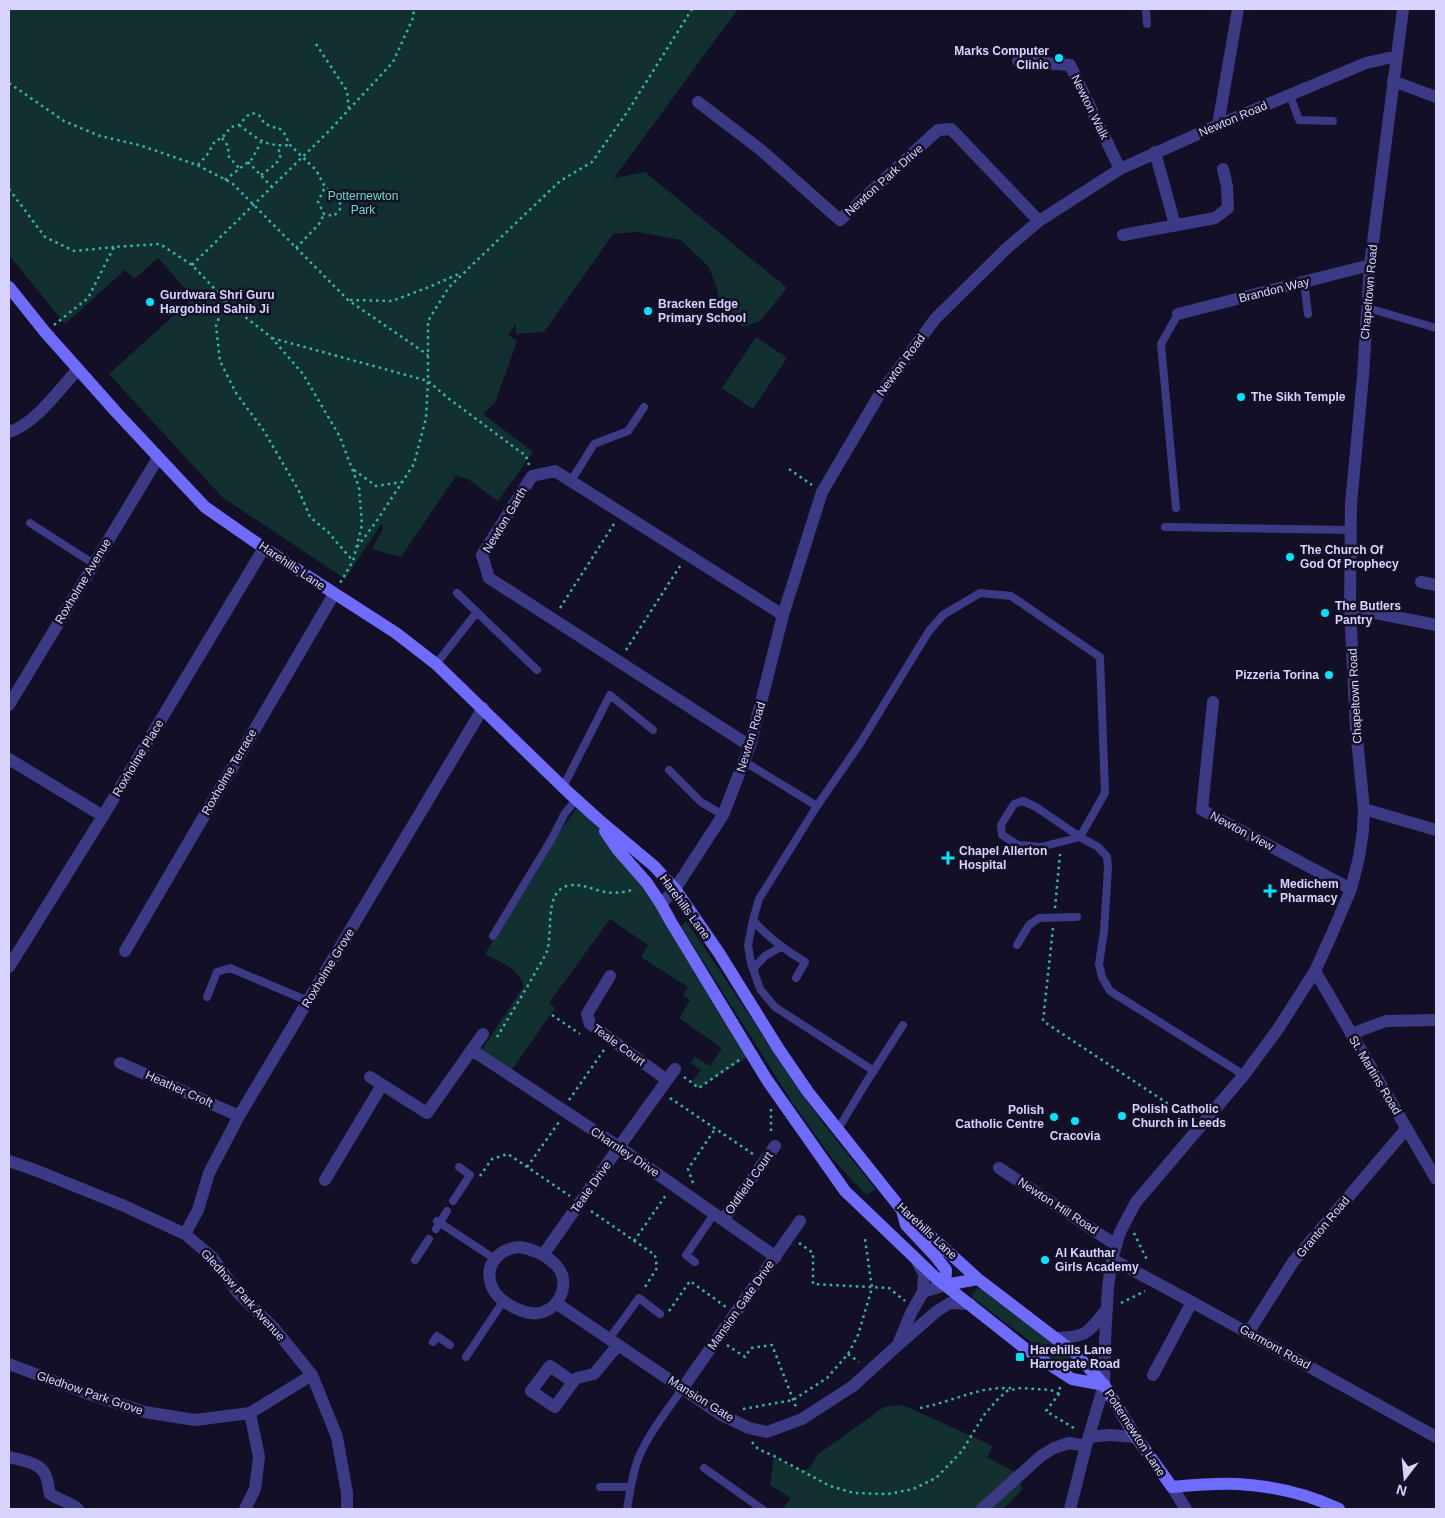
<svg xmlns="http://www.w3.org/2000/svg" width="1445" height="1518" viewBox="0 0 1445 1518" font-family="Arial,sans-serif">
  <rect width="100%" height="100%" fill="#130f26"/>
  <path fill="#12302f" d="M 9,9 L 738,9 L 614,178 L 645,172 L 787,288 L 760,321 L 743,327 L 723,314 L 717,289 L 709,267 L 681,240 L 637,232 L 613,234 L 544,332 L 516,334 L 516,324 L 508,335 L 517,341 L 495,403 L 483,414 L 533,452 L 498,501 L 468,479 L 456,476 L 401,557 L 372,549 L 383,528 L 382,523 L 345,579 L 222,497 L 109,374 L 193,298 L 158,258 L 134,279 L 125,270 L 65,324 L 9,255 Z
    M 756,337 L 787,358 L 753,409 L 722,388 Z
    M 581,804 L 647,883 L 751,1055 L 699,1088 L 691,1082 L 701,1070 L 691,1063 L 695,1057 L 710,1066 L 722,1048 L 679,1018 L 690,1000 L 683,995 L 688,987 L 641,957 L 648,945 L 610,919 L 549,1003 L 555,1008 L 509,1074 L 479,1054 L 524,986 C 518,968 500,962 485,954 C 502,926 520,899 537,872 C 552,846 560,827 581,804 Z
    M 686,921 C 722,972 755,1025 790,1077 C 816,1116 846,1152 876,1189 L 866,1195 L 831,1157 L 792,1102 L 681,926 Z
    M 977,1288 L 981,1289 L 1071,1358 L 1061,1365 L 972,1297 L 972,1294 Z
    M 903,1405 L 993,1446 L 987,1457 L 1020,1475 L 1022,1490 L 1003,1509 L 783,1509 L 791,1498 L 770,1485 L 774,1456 L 794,1468 L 804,1470 L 810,1468 L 817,1455 L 884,1407 Z"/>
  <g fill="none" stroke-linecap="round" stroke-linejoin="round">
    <path stroke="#2fb8b0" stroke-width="2.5" stroke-dasharray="2.5 4" stroke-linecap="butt" d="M 316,44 L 347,91 L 349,109
      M 9,83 L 64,121 L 100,136 L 139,145 L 197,165 L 232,183 L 348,300 L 428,355
      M 239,125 C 258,139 265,147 290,145
      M 222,138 L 228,146 L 229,157 L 239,168
      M 248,162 L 272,187
      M 198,165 L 207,155 L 215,141 L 222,138 L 231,127 L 239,125 L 247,116 L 252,113 L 259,115 L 264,123 L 272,127 L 279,128 L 284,133 L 290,145 L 316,170 L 325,187 L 339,198 L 341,208 L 334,216 L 324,214 L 318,202 L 325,187
      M 261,175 L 276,164 L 281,155 L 277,146
      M 225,180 L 252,159 L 261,142
      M 9,189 L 45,237 L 74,251 L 114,247
      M 296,248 L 319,224 L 324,214
      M 192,265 L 329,131 L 393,62 L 413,18 L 414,9
      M 225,300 L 216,326 L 220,361 L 236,393 L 264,431 L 299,491 L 310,517 L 328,532 L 353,561
      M 350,300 L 392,301 L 429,287 L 461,273
      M 54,325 L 88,298 L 114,247 L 160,244 L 192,265 L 231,306 L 271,337 L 303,374 L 340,437 L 359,487 L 362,525 L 353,561 L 340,583
      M 272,338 L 428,381 L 448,398 L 526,456 L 529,465
      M 789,469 L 812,485
      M 354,470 L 376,486 L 402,482
      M 357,547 L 376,522 L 414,464 L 426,418 L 428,381 L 428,321 L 449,287 L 560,181 L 592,162 L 628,111 L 692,9
      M 560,608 L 614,524
      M 626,650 L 680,566
      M 1055,908 L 1060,854
      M 1053,928 L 1043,1021 L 1176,1109 L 1195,1113
      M 552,1015 L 580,1034
      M 497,1037 C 509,1017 522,996 534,975 C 538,967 544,959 547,951 C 553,933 544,892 567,886 C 580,883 589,888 601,891 C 612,894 624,893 635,889
      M 684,1077 L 699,1088 L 739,1060
      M 670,1098 L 753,1154
      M 569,1100 L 604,1050
      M 771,1109 L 771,1133
      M 527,1167 L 559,1122
      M 480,1176 L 492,1159 L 508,1154 L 570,1196
      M 693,1183 L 688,1169 L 715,1129
      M 591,1211 L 655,1255 L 657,1268 L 643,1290
      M 1134,1233 L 1148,1262
      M 634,1241 L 666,1195
      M 799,1243 L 813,1253 L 813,1284 L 889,1288 L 905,1301
      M 1121,1303 L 1145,1291
      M 669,1311 L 690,1281 L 726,1307
      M 727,1345 L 745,1357 L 751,1348 L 772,1345 L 796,1407
      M 848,1354 L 859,1362
      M 1060,1387 L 1059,1394 L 1046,1411 L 1077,1430
      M 920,1408 C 941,1404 960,1396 980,1391 C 991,1388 1004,1388 1015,1388
      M 743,1409 L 793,1400 L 827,1378 L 848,1354 L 858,1335 L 872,1288 L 865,1239
      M 752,1442 L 758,1449 L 774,1456 L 830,1486 L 854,1493 L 888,1494 L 913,1489 L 936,1478 L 962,1451 L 984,1415 L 997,1400 L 1007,1391 L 1021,1388 L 1051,1390 L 1059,1394"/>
    <path stroke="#3d3a85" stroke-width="8" d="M 1146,9 L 1147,24
      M 1290,95 L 1299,120 L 1333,121
      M 1304,282 L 1308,314
      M 1368,308 L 1436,328
      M 571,481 L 594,444 L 628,431 L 644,407
      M 1176,508 L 1161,344 L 1178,314
      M 30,523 L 94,564
      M 1165,527 L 1351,530
      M 457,593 L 537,670
      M 436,664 L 477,612
      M 745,762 L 817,806
      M 669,770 L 701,802 L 723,815
      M 563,787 L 610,695 L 653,730
      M 753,920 C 768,938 785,950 805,962 L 796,978
      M 493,936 L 551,840 L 565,813 L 576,800
      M 1017,945 L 1029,925 L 1039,918 L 1077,917
      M 753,969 L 765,956 L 781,947
      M 207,997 L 217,972 L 230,968 L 308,1001
      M 874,1071 L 775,1007 L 760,989 L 751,963 L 748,945 L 753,920 L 759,899 L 817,806 L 861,742 L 929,631 L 943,615 L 980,593 L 1011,596 L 1100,657 L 1105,793 L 1080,837 L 1036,807 L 1023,801 L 1014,804 L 1001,825 L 1002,835 L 1018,845 L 1041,847 L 1080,837 L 1098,847 L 1107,857 L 1108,868 L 1104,931 L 1099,964 L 1102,977 L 1110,991 L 1244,1075
      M 838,1129 L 867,1081 L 903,1025
      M 453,1201 L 470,1175 L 459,1167
      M 437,1221 L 495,1259
      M 436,1229 L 447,1211
      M 415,1260 L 429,1239
      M 695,1262 L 686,1255 L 714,1214
      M 609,1339 L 639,1298 L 660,1314
      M 433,1342 L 437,1336 L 450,1345
      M 466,1357 L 504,1300
      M 704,1468 L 762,1509
      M 600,1487 L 630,1487
      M 627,1509 C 630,1492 632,1475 638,1459 C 648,1434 667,1411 682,1389"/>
    <path stroke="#3d3a85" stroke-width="12" d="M 543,1255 L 619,1147"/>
    <path stroke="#3d3a85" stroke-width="12" d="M 1018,61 L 1070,65 L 1120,169
      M 1393,81 L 1436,97
      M 698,102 L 761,150 L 840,220 L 938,130 L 951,129 L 1039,221
      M 1218,125 L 1238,9
      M 1155,152 L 1175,225
      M 1123,235 L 1215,218 L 1228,208 L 1227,186 L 1223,169
      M 1178,314 L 1370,265
      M 9,432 C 34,425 60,389 78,369
      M 1421,582 L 1436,585
      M 1350,608 L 1436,625
      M 1213,702 L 1202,810 L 1351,889
      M 9,705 L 158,458
      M 750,746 L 489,578 L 482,555 L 532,476 L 555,471 L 783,615
      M 9,759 L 103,816
      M 1364,809 L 1436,830
      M 661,904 L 675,889 L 723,815 L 750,746 L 783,615 L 822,492 L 878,397 L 935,319 L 1007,248 L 1039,221 L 1120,169 L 1218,125 L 1366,63 L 1397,56
      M 125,951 L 334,594
      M 9,967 L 103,816 L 264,548
      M 1315,971 L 1436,1179
      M 610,976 L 587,1014 L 590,1024 L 667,1080
      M 1351,1034 L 1386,1021 L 1436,1020
      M 472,1050 L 619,1147 L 776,1257
      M 120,1063 L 239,1116
      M 370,1077 L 427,1113 L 483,1034
      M 619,1147 L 675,1069
      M 9,1161 L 35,1170 L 122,1205 L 185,1234 L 212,1257 L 238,1293 L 274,1328 L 312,1375 L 337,1437 L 347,1493 L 347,1509
      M 999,1168 L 1116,1245
      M 325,1180 L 382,1085
      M 723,1220 L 775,1146
      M 185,1234 L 198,1210 L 209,1173 L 239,1116 L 483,708
      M 519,1247 C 533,1249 546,1255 556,1265 C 571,1281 561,1306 543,1312 C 527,1318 498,1302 492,1287 C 483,1265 499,1249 519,1247 Z
      M 916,1259 L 924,1274 L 923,1292
      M 1112,1259 L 1192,1302 L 1436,1437
      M 556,1303 L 720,1414 L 749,1428 L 767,1432 L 802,1419 L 853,1386 L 898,1345 L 937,1311 L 950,1303 L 970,1304
      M 1248,1333 L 1293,1262 L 1407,1128
      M 1056,1338 C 1087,1337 1088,1333 1106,1310
      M 899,1342 L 911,1313 L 923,1292 L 945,1285
      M 9,1364 L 86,1393 L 145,1412 L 195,1420 L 250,1413 L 312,1375
      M 1153,1375 L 1192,1302
      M 573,1382 L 550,1366 L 531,1391 L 555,1407 L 573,1382 L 577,1378 L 594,1374 L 618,1345
      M 682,1389 L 800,1221
      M 1089,1437 L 1109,1435 L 1136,1437
      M 9,1457 C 20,1460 39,1462 45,1474 C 48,1479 48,1487 50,1494 C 59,1500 70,1502 78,1509
      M 245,1509 L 255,1489 L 259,1457 L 250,1413
      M 982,1509 L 1041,1456 L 1054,1448 L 1069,1443 L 1086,1446
      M 1070,1509 L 1086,1446 L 1104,1385 L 1105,1340 L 1108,1287 L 1112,1259 L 1120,1232 L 1136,1202 L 1244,1075 L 1278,1029 L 1315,971 L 1331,936 L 1351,889 L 1359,857 L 1363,831 L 1364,809 L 1356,729 L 1350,608 L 1351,504 L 1363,376 L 1370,265 L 1403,9"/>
    <path stroke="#3d3a85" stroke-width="12" d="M 1172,1487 L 1186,1509"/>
    <path stroke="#6f6bff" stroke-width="12" d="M 9,287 L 45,332 L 117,413 L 205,507 L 264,548 L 396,633 L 436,664 L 568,792 L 599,820 L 654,866 L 675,889 L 719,953 L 778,1048 L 808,1092 L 902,1210 L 978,1279 L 1076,1354 L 1104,1385 L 1136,1437 L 1172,1487 C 1193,1485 1216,1483 1238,1484 C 1272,1486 1308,1494 1339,1509
      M 605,831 L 618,850 L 647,883 L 661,904 L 671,922 L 767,1080 L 845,1191 L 936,1278 L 1027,1350 L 1072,1379 L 1104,1385
      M 902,1210 L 906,1225 L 936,1257 L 946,1270 L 945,1285
      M 945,1285 L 978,1279"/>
  </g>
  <g fill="#00e5ff" stroke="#130f26" stroke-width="2">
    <circle cx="1059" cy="58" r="5"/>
    <circle cx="150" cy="302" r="5"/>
    <circle cx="648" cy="311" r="5"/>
    <circle cx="1241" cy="397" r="5"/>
    <circle cx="1290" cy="557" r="5"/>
    <circle cx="1325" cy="613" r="5"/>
    <circle cx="1329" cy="675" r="5"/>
    <path d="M945.5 850.5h5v5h5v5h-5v5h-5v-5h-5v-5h5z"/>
    <path d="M1267.5 883.5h5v5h5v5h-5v5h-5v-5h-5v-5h5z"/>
    <circle cx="1122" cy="1116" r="5"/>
    <circle cx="1054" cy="1117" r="5"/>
    <circle cx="1075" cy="1121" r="5"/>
    <circle cx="1045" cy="1260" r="5"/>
    <rect x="1015" y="1352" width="10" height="10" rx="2.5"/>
  </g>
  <g text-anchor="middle" stroke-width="5" stroke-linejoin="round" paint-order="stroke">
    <g font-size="12" font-weight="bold" fill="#d9d4ff" stroke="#130f26" text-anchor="start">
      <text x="1049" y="55" text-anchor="end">Marks Computer<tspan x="1049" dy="14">Clinic</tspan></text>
      <text x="160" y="299">Gurdwara Shri Guru<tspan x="160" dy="14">Hargobind Sahib Ji</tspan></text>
      <text x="658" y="308">Bracken Edge<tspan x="658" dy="14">Primary School</tspan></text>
      <text x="1251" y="401">The Sikh Temple</text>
      <text x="1300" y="554">The Church Of<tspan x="1300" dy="14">God Of Prophecy</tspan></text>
      <text x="1335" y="610">The Butlers<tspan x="1335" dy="14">Pantry</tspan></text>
      <text x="1319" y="679" text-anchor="end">Pizzeria Torina</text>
      <text x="959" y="855">Chapel Allerton<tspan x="959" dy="14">Hospital</tspan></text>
      <text x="1280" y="888">Medichem<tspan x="1280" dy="14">Pharmacy</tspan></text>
      <text x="1132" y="1113">Polish Catholic<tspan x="1132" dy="14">Church in Leeds</tspan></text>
      <text x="1044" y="1114" text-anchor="end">Polish<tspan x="1044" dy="14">Catholic Centre</tspan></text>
      <text x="1075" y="1140" text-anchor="middle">Cracovia</text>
      <text x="1055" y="1257">Al Kauthar<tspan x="1055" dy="14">Girls Academy</tspan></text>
      <text x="1030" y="1354">Harehills Lane<tspan x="1030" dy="14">Harrogate Road</tspan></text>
    </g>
    <g font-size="12" fill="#d9d4ff" stroke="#130f26">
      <text transform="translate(1090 107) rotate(64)" y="4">Newton Walk</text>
      <text transform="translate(1233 119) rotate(-23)" y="4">Newton Road</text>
      <text transform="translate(884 180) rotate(-42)" y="4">Newton Park Drive</text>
      <text transform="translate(1274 290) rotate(-14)" y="4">Brandon Way</text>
      <text transform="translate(1369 292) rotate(-85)" y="4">Chapeltown Road</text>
      <text transform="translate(901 365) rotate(-54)" y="4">Newton Road</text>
      <text transform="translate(505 520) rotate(-59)" y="4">Newton Garth</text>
      <text transform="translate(292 566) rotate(34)" y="4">Harehills Lane</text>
      <text transform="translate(83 581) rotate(-59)" y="4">Roxholme Avenue</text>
      <text transform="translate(1355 696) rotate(-93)" y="4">Chapeltown Road</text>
      <text transform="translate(751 737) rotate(-73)" y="4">Newton Road</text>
      <text transform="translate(138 758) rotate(-59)" y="4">Roxholme Place</text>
      <text transform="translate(229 772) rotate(-60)" y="4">Roxholme Terrace</text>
      <text transform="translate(1242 831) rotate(28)" y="4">Newton View</text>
      <text transform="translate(685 907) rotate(54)" y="4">Harehills Lane</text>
      <text transform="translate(328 968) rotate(-59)" y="4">Roxholme Grove</text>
      <text transform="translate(619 1045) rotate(36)" y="4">Teale Court</text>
      <text transform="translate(1375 1075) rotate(59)" y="4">St. Martins Road</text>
      <text transform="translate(179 1089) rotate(24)" y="4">Heather Croft</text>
      <text transform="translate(625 1152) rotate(34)" y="4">Charnley Drive</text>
      <text transform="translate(749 1183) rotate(-55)" y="4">Oldfield Court</text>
      <text transform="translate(591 1187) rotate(-55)" y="4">Teale Drive</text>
      <text transform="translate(1058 1206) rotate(33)" y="4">Newton Hill Road</text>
      <text transform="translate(1323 1227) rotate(-50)" y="4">Granton Road</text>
      <text transform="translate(927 1231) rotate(43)" y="4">Harehills Lane</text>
      <text transform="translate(243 1295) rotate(48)" y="4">Gledhow Park Avenue</text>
      <text transform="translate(741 1305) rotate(-55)" y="4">Mansion Gate Drive</text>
      <text transform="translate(1275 1347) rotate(29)" y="4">Garmont Road</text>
      <text transform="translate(90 1393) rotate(19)" y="4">Gledhow Park Grove</text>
      <text transform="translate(701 1399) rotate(32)" y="4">Mansion Gate</text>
      <text transform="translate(1135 1433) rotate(57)" y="4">Potternewton Lane</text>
    </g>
    <g font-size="12" fill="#5fe0c0" stroke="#130f26">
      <text x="363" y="200">Potternewton<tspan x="363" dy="14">Park</tspan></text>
    </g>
  </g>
  <rect width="1445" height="1518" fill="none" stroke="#d9d4ff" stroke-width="20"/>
  <g transform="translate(1405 1478) rotate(196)" stroke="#130f26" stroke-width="4" paint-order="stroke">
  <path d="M0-4L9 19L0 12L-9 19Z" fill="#d9d4ff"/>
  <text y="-8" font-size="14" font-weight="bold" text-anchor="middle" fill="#d9d4ff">N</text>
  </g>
</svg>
